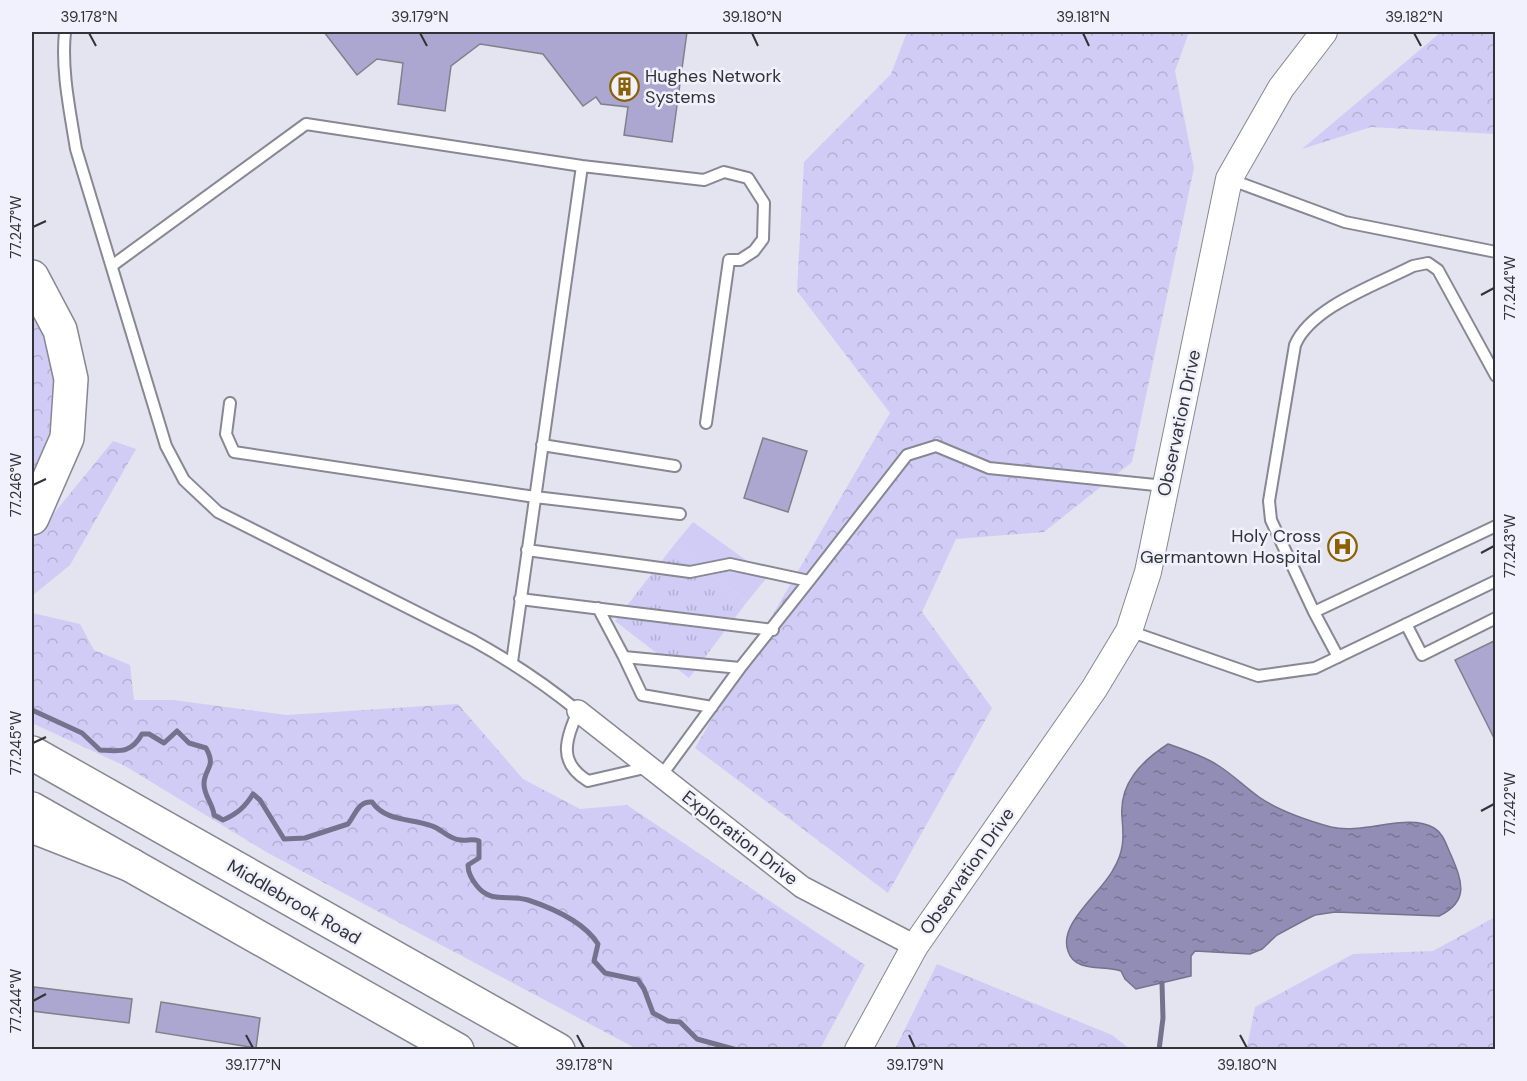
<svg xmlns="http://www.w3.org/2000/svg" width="1527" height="1081" viewBox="0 0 1527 1081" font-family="'DM Sans',sans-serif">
  <defs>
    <pattern id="forest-crowns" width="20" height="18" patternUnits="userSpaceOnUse" patternTransform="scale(1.5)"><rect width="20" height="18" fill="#d0ccf5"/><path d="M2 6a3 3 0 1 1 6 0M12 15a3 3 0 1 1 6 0" fill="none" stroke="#b3b0d3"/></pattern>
    <pattern id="park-tufts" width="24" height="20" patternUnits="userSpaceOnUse" patternTransform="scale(1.5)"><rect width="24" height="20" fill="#d0ccf5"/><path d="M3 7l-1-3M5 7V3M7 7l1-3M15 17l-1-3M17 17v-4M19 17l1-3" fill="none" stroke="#b3b0d3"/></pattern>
    <pattern id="water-ripples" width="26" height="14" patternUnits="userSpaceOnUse" patternTransform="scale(1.5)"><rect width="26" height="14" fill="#928db4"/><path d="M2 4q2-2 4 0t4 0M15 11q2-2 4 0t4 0" fill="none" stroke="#787493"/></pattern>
  </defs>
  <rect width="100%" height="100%" fill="#e4e3f0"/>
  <path fill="#d0ccf5" d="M 693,522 L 768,576 L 747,602 L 674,545 Z"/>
  <path fill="url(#forest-crowns)" d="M 907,32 L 1189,32 L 1175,71 L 1194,168 L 1132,462 L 1044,532 L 956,539 L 922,612 L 992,708 L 888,893 L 695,748 L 890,413 L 797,291 L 804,162 L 891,74 Z
    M 1441,32 L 1495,32 L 1495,134 L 1371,127 L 1302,149 Z
    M 32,301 L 54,351 L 58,411 L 32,476 Z
    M 113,441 L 136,449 L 70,565 L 32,596 L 32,540 Z
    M 32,613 L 80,624 L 94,650 L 130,665 L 134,700 L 173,700 L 287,715 L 458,704 L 523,779 L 580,809 L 627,805 L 865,965 L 820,1049 L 637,1049 L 268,853 L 125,766 L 32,723 Z
    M 1495,917 L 1495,1049 L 1236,1049 L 1247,1047 L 1255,1007 L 1353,954 L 1433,951 Z
    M 937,964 L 1112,1035 L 1130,1049 L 895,1049 Z"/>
  <path fill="url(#park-tufts)" d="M 674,545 L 747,602 L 689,678 L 615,621 Z"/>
  <path fill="url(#water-ripples)" stroke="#75728e" stroke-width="1.5" d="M 1168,744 C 1185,750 1204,756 1219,766 C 1233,775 1245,787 1259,797 C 1279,811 1306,820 1331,827 C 1363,835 1408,812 1434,828 C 1444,834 1446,845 1451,855 C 1462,881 1470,901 1439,916 L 1335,912 L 1315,915 L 1303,921 L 1277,935 L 1262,949 L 1250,954 L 1195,951 L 1191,956 L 1191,976 L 1136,989 L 1125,979 L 1121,971 C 1103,965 1075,973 1068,951 C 1058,924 1100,894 1113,870 C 1124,852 1124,838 1122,817 C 1119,783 1142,761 1168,744 Z"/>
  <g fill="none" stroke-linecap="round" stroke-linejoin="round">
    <path stroke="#75728e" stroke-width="5" d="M 32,710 L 82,733 L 100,750 C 119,751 131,754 142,734 L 149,734 L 164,743 L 177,731 L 189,743 L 206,748 C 217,768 204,768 204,784 C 204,796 213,804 214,815 L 223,820 C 237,814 245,807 253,794 L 260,800 L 284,839 L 305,838 L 348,824 C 356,814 358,801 372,802 C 386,822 411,818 432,826 C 442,829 448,839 461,840 C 468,841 472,838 479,841 L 479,858 L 468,865 C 468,873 472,880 477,886 C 491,904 509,894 528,900 C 552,908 584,922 598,944 L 594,961 L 605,973 L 638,980 L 644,989 L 653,1013 L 668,1021 L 680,1022 L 697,1039 L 737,1050
      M 1159,1050 L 1163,1018 L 1162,983"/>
  </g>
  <path fill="#aca7d0" stroke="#807f8a" stroke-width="1.5" d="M 324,32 L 687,32 L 672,142 L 624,135 L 628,107 L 601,104 L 596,97 L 583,106 L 543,54 L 480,44 L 451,66 L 445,111 L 398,104 L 403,63 L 377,59 L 357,75 Z
    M 763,438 L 807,451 L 788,512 L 744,498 Z
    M 1496,640 L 1496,742 L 1455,660 Z
    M 34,987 L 132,999 L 129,1023 L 32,1011 Z
    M 161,1002 L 260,1018 L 256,1048 L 156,1032 Z"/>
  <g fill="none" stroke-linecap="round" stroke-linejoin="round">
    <defs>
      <path id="service" d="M 65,32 C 61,70 70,111 76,149 L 166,446 L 184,480 L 218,512 L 474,641 C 510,661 545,684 578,711 C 566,740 557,762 588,781 L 649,767
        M 1229,179 L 1345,222 L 1496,252
        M 113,265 L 306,124 L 582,166 L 704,180 L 724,172 L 748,178 L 764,203 L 763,239 L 754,251 L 740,260 L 729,260 L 706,423
        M 1496,376 L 1438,270 L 1428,263 L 1413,266 C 1376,285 1311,307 1295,345 L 1269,501 L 1271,520 L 1314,612 L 1496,526
        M 230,403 L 226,434 L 234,452 L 535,497 L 680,514
        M 542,445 L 675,466
        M 527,550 L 690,572 L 730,564 L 809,581 L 740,668 L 661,776
        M 809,581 L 907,455 L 936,446 L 989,468 L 1165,486
        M 520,599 L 773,630
        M 598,608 L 624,657 L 740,668
        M 1314,612 L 1338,657
        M 1406,624 L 1422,655 L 1496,618
        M 1129,631 L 1258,676 L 1315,668 L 1496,581
        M 624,657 L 642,695 L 712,707
        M 512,662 L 582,166"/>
      <path id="minor" d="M 578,711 L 802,887 L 915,946"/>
      <path id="tertiary" d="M 858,1050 L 915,946 L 1094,689 L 1129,631 L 1148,572 L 1229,179 L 1281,88 L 1324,32"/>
      <path id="primary" d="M 32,753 L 558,1050
        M 32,809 L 457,1050"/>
      <path id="motorway" d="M 32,277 L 60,330 L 71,379 L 67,438 L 32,518
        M 32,826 L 131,865"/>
    </defs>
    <use href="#service" stroke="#888793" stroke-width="14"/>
    <use href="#minor" stroke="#888793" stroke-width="24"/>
    <use href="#tertiary" stroke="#888793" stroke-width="28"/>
    <use href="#primary" stroke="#888793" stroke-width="36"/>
    <use href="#motorway" stroke="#888793" stroke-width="36"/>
    <use href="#service" stroke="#fff" stroke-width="10"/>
    <use href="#minor" stroke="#fff" stroke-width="21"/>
    <use href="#tertiary" stroke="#fff" stroke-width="26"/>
    <use href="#primary" stroke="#fff" stroke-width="33"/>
    <use href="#motorway" stroke="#fff" stroke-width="33"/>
  </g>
  <path fill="none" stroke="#323237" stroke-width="2" d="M 89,33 L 96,46M 420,33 L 427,46M 752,33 L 758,46M 1083,33 L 1089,46M 1414,33 L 1421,46M 33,227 L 46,221M 1481,295 L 1494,288M 33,485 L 46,479M 1481,553 L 1494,546M 33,743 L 46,737M 1481,811 L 1494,804M 33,1001 L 46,994M 246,1035 L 253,1048M 577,1035 L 584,1048M 909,1035 L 915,1048M 1240,1035 L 1247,1048"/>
  <defs>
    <symbol id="building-ring" viewBox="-11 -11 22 22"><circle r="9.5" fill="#f1f0fd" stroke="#8a6202" stroke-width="1.5"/><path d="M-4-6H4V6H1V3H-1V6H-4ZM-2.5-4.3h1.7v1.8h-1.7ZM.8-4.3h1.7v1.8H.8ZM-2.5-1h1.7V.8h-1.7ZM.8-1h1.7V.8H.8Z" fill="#8a6202"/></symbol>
    <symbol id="hospital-ring" viewBox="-11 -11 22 22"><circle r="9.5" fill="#f1f0fd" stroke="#8a6202" stroke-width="1.5"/><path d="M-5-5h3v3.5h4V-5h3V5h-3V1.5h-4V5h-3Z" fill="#8a6202"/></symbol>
  </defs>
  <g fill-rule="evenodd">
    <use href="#building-ring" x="608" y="70" width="33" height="33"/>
    <use href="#hospital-ring" x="1326" y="530" width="33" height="33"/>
  </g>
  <g text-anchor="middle" stroke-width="5" stroke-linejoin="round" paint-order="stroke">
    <g font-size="18" fill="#323237" stroke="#f1f0fd" text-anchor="start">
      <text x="645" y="82">Hughes Network<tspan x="645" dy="21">Systems</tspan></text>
      <text x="1321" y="542" text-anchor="end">Holy Cross<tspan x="1321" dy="21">Germantown Hospital</tspan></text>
    </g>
    <g font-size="18" fill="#323237" stroke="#f1f0fd">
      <text transform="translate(1179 423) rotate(-78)" y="6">Observation Drive</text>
      <text transform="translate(740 838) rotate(38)" y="6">Exploration Drive</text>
      <text transform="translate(967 871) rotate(-55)" y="6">Observation Drive</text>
      <text transform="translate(294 902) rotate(30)" y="6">Middlebrook Road</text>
    </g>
  </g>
  <rect width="1527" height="1081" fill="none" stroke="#f1f0fd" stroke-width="66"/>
  <rect x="33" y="33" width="1461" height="1015" fill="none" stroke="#323237" stroke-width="2"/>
  <g font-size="15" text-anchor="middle" fill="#323237">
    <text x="89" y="22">39.178°N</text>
    <text x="420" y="22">39.179°N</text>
    <text x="752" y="22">39.180°N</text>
    <text x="1083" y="22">39.181°N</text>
    <text x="1414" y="22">39.182°N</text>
    <text transform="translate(16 227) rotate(-90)" y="5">77.247°W</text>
    <text transform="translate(1510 288) rotate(-90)" y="5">77.244°W</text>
    <text transform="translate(16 485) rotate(-90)" y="5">77.246°W</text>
    <text transform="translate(1510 546) rotate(-90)" y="5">77.243°W</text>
    <text transform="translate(16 743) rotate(-90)" y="5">77.245°W</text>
    <text transform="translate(1510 804) rotate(-90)" y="5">77.242°W</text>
    <text transform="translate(16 1001) rotate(-90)" y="5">77.244°W</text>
    <text x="253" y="1070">39.177°N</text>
    <text x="584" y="1070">39.178°N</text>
    <text x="915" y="1070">39.179°N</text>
    <text x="1247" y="1070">39.180°N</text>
  </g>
</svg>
